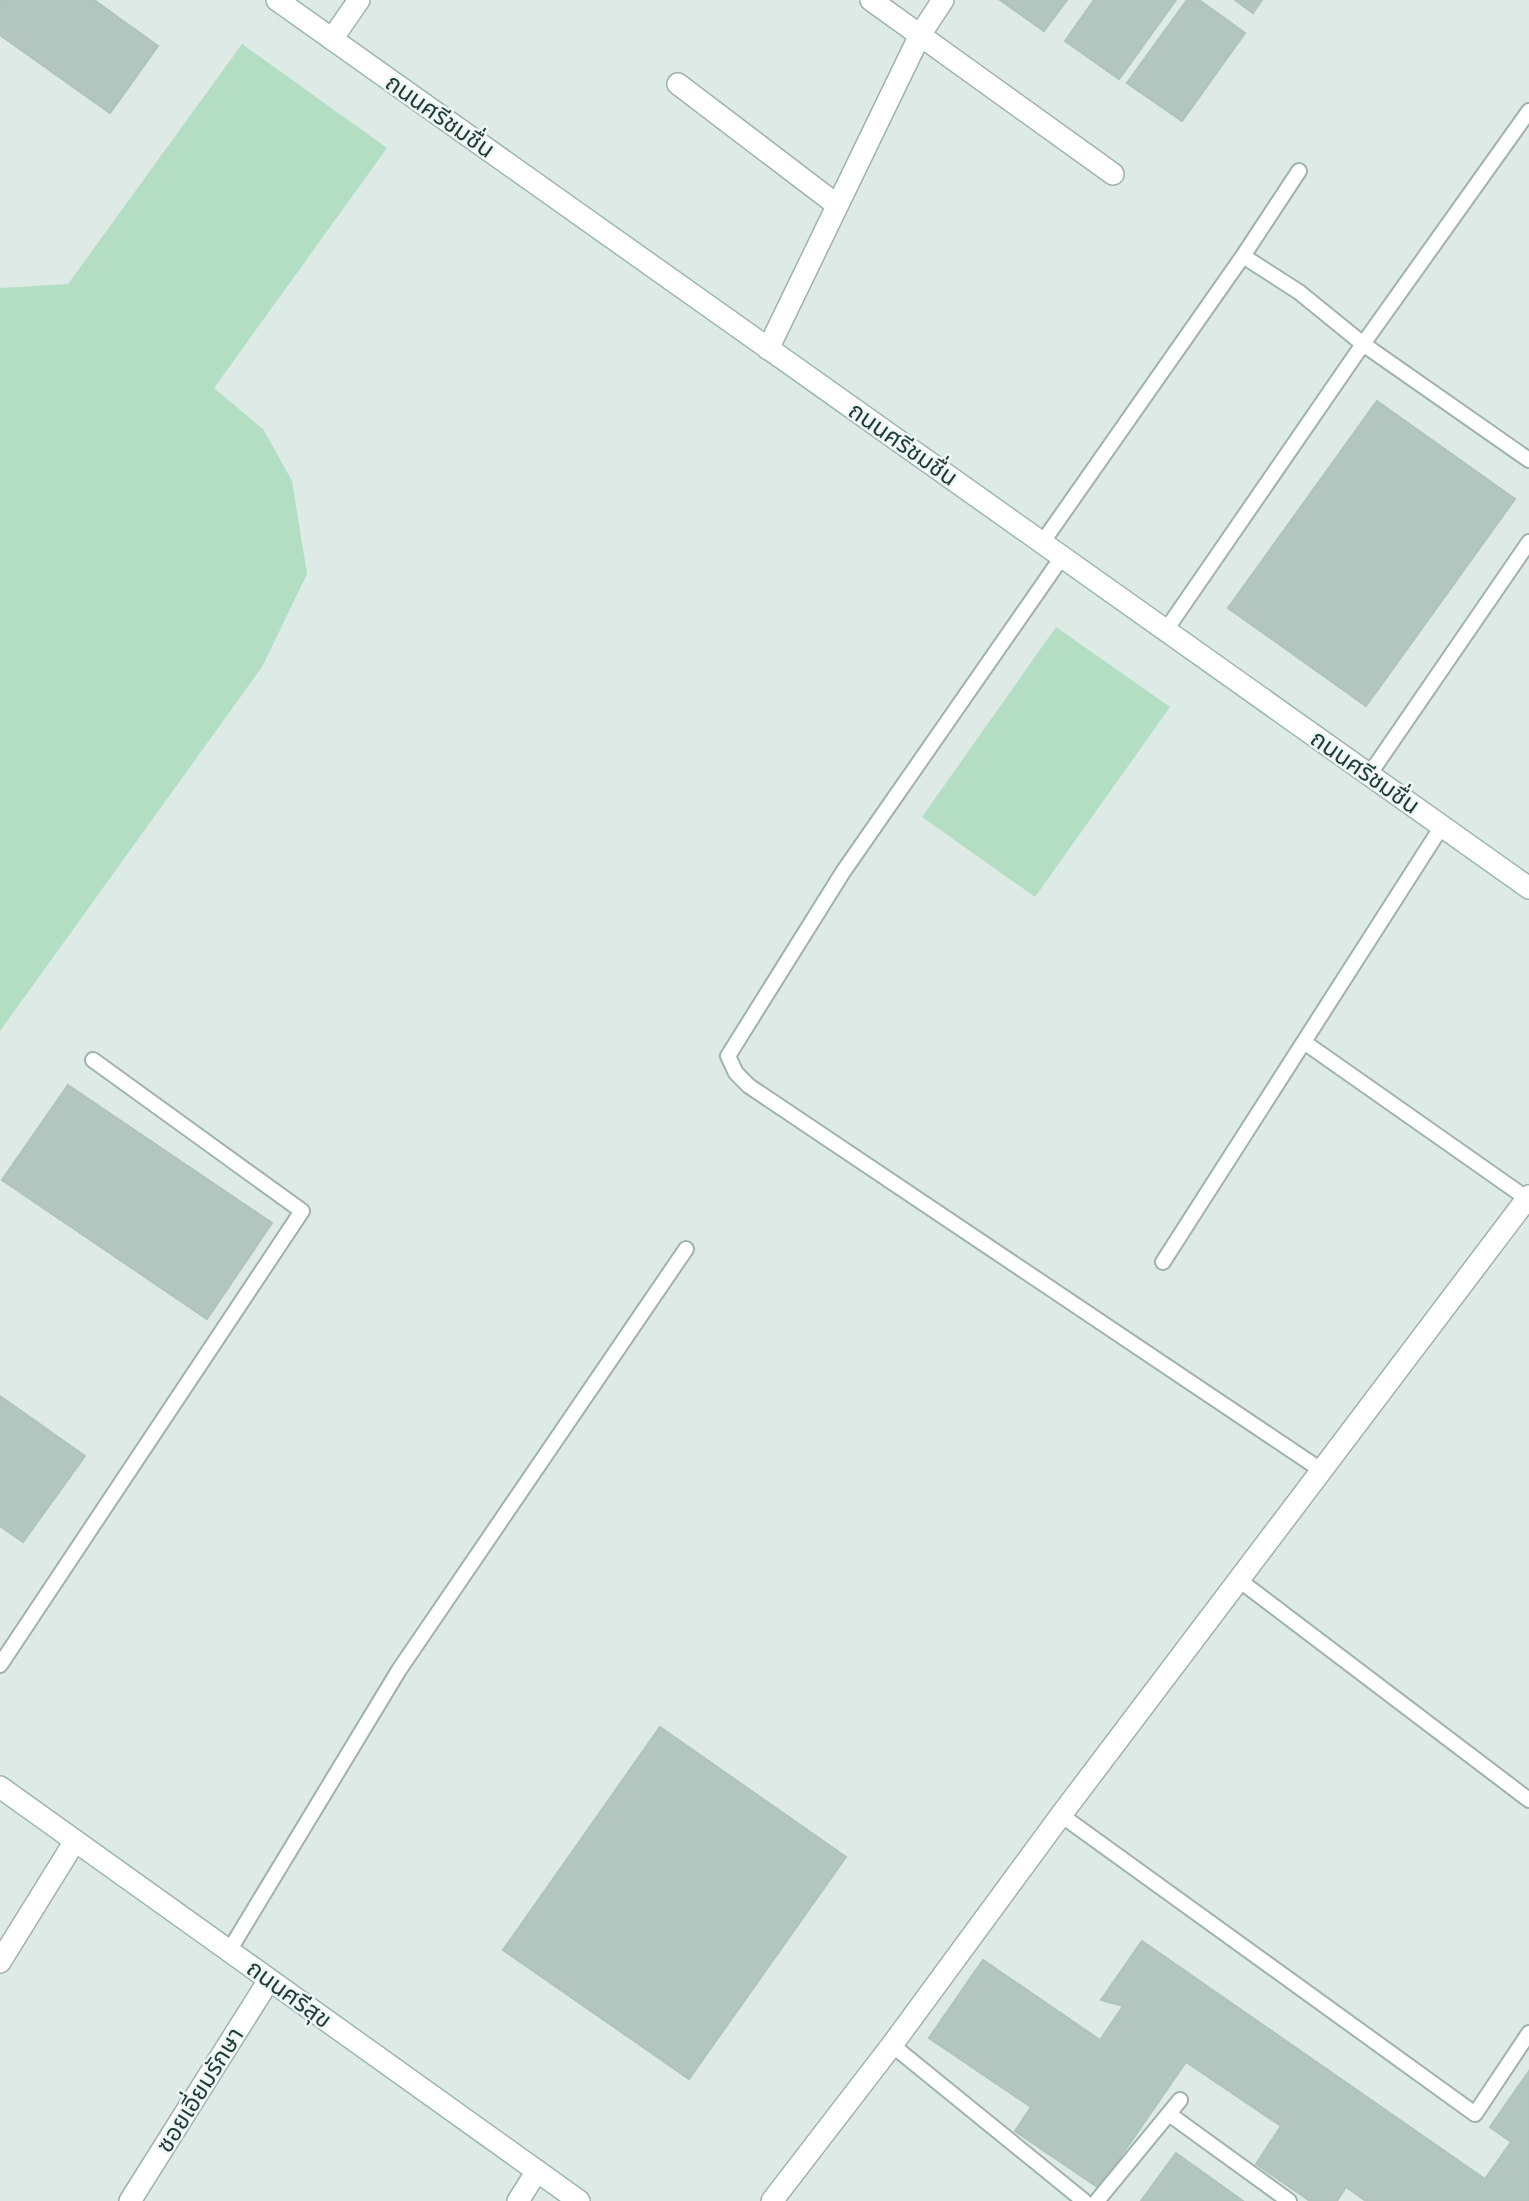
<svg xmlns="http://www.w3.org/2000/svg" width="1529" height="2201" viewBox="0 0 1529 2201" font-family="'DM Sans','Noto Sans Thai',sans-serif">
  <rect width="100%" height="100%" fill="#ddeae6"/>
  <path fill="#b4dec3" d="M 242,44 L 387,148 L 214,388 L 263,429 L 292,481 L 307,574 L 262,667 L 0,1031 L 0,288 L 68,284 Z
    M 1056,627 L 1170,707 L 1035,897 L 922,817 Z"/>
  <path fill="#b2c5bf" stroke="#afc4bd" stroke-width="2" d="M 0,0 L 94,0 L 158,46 L 110,113 L 0,35 Z
    M 1000,0 L 1067,0 L 1044,31 Z
    M 1094,0 L 1176,0 L 1119,79 L 1065,41 Z
    M 1187,0 L 1199,0 L 1245,33 L 1182,121 L 1127,83 Z
    M 1235,0 L 1262,0 L 1253,13 Z
    M 1377,401 L 1515,499 L 1366,706 L 1228,608 Z
    M 68,1085 L 272,1223 L 207,1319 L 2,1180 Z
    M 0,1396 L 85,1456 L 23,1542 L 0,1526 Z
    M 660,1727 L 846,1857 L 689,2079 L 503,1950 Z
    M 1142,1941 L 1485,2179 L 1511,2142 L 1490,2127 L 1529,2071 L 1529,2201 L 1366,2201 L 1346,2187 L 1337,2201 L 1310,2201 L 1256,2164 L 1281,2126 L 1186,2062 L 1099,2188 L 1015,2131 L 1031,2107 L 929,2038 L 983,1960 L 1100,2040 L 1123,2006 L 1101,2000 Z
    M 1176,2153 L 1243,2201 L 1141,2201 Z"/>
  <g fill="none" stroke-linecap="round" stroke-linejoin="round">
    <defs>
      <path id="lane" d="M 1243,256 L 1299,171
        M 1042,543 L 1243,256 L 1299,292 L 1363,344 L 1529,460
        M 1062,557 L 843,872 L 728,1056 L 736,1073 L 749,1086 L 1321,1470
        M 1166,630 L 1363,344 L 1529,111
        M 1369,775 L 1529,542
        M 1304,1042 L 1529,1200
        M 1163,1262 L 1442,826
        M 1239,1580 L 1529,1800
        M 0,1665 L 302,1211 L 93,1060
        M 1061,1815 L 1475,2114 L 1529,2033
        M 229,1951 L 399,1670 L 686,1249
        M 892,2045 L 1084,2201
        M 1169,2114 L 1289,2201
        M 1097,2201 L 1180,2100"/>
      <path id="street" d="M 871,0 L 1113,174
        M 332,39 L 359,0
        M 678,84 L 837,205
        M 768,349 L 920,35 L 943,0
        M 0,1962 L 75,1841
        M 130,2201 L 269,1980
        M 518,2201 L 537,2171
        M 772,2201 L 892,2045 L 1061,1815 L 1529,1196"/>
      <path id="secondary" d="M 277,0 L 1529,888
        M 0,1787 L 579,2201"/>
    </defs>
    <use href="#lane" stroke="#a0b2ad" stroke-width="18"/>
    <use href="#street" stroke="#a0b2ad" stroke-width="24"/>
    <use href="#secondary" stroke="#9cb7af" stroke-width="24"/>
    <use href="#lane" stroke="#fff" stroke-width="14"/>
    <use href="#street" stroke="#fff" stroke-width="21"/>
    <use href="#secondary" stroke="#fff" stroke-width="21"/>
  </g>
  <g text-anchor="middle" stroke-width="5" stroke-linejoin="round" paint-order="stroke">
    <g font-size="24" fill="#1e3b35" stroke="#eef7f3">
      <text transform="translate(440 116) rotate(35)" y="8">ถนนศรีชมชื่น</text>
      <text transform="translate(903 444) rotate(35)" y="8">ถนนศรีชมชื่น</text>
      <text transform="translate(1365 772) rotate(35)" y="8">ถนนศรีชมชื่น</text>
      <text transform="translate(289 1994) rotate(36)" y="8">ถนนศรีสุข</text>
      <text transform="translate(200 2090) rotate(-58)" y="8">ซอยเอี่ยมรักษา</text>
    </g>
  </g>
</svg>
